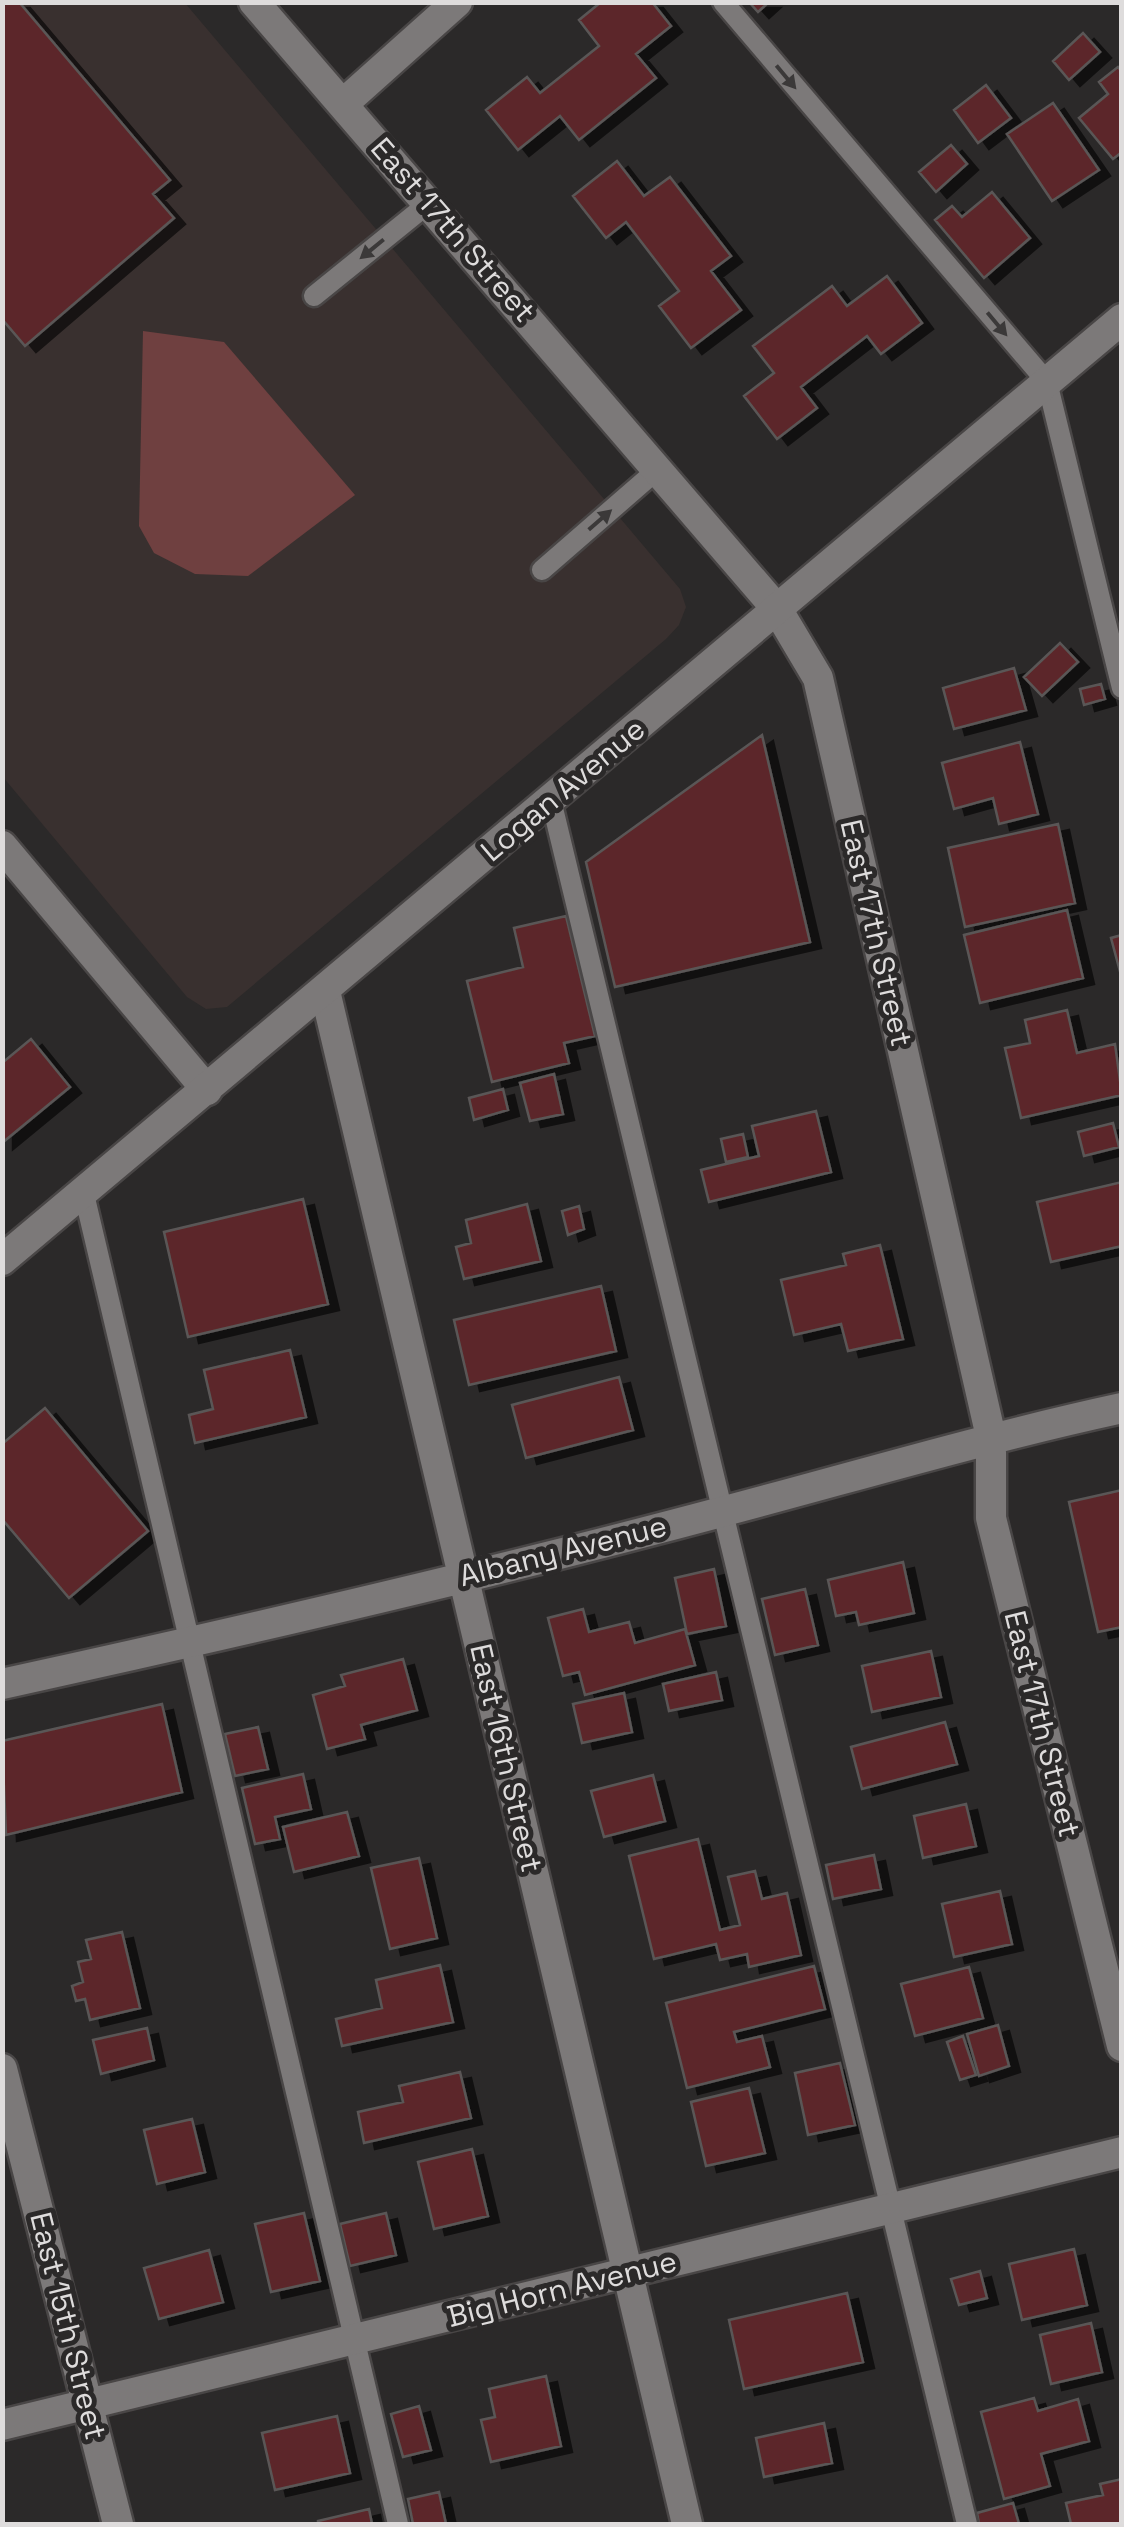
<svg xmlns="http://www.w3.org/2000/svg" width="1124" height="2527" viewBox="0 0 1124 2527" font-family="'Space Grotesk',sans-serif">
  <defs>
    <filter id="shadow"><feDropShadow dx="11" dy="6" stdDeviation="0" flood-color="#0009"/></filter>
  </defs>
  <rect width="100%" height="100%" fill="#2b2929"/>
  <path fill="#39302f" d="M 2,3 L 185,3 L 680,589 L 686,607 L 679,625 L 666,639 L 227,1007 L 206,1009 L 187,997 L 3,777 Z"/>
  <path fill="#6f4040" d="M 143,331 L 224,342 L 355,495 L 248,576 L 195,574 L 154,553 L 139,526 Z"/>
  <path fill="#5c2829" stroke="#5a5757" stroke-width="2.5" filter="url(#shadow)" d="M 2,2 L 19,2 L 170,180 L 153,194 L 174,218 L 25,346 L 2,319 Z
    M 601,2 L 652,2 L 671,26 L 636,54 L 656,78 L 579,140 L 560,116 L 518,150 L 486,110 L 527,77 L 540,93 L 599,46 L 579,20 Z
    M 749,2 L 769,2 L 758,12 Z
    M 1083,33 L 1100,52 L 1069,80 L 1053,61 Z
    M 1118,67 L 1122,72 L 1122,152 L 1113,159 L 1079,118 L 1108,94 L 1099,82 Z
    M 986,85 L 1011,118 L 978,143 L 954,110 Z
    M 1053,103 L 1099,170 L 1052,201 L 1007,134 Z
    M 951,145 L 967,164 L 936,192 L 919,172 Z
    M 617,161 L 644,196 L 670,177 L 731,256 L 711,271 L 741,310 L 691,348 L 659,306 L 679,291 L 626,222 L 606,238 L 573,196 Z
    M 992,192 L 1030,238 L 984,278 L 935,220 L 952,206 L 962,217 Z
    M 887,276 L 922,323 L 881,354 L 867,336 L 801,387 L 817,408 L 777,439 L 744,396 L 774,373 L 753,346 L 832,286 L 847,306 Z
    M 1060,643 L 1078,662 L 1042,696 L 1024,677 Z
    M 1014,668 L 1026,710 L 954,729 L 943,688 Z
    M 1101,684 L 1105,699 L 1084,705 L 1080,689 Z
    M 762,735 L 810,942 L 615,987 L 586,862 Z
    M 1020,742 L 1038,814 L 999,824 L 993,798 L 954,809 L 942,763 Z
    M 1058,824 L 1075,903 L 965,927 L 948,848 Z
    M 1067,910 L 1083,978 L 980,1003 L 964,935 Z
    M 566,916 L 595,1036 L 564,1043 L 569,1063 L 492,1082 L 467,981 L 523,967 L 514,928 Z
    M 1122,935 L 1122,979 L 1111,938 Z
    M 1067,1010 L 1077,1053 L 1115,1044 L 1122,1095 L 1021,1118 L 1005,1048 L 1030,1043 L 1025,1020 Z
    M 31,1039 L 70,1087 L 2,1143 L 2,1063 Z
    M 554,1074 L 563,1114 L 530,1121 L 520,1083 Z
    M 503,1089 L 508,1110 L 474,1120 L 469,1098 Z
    M 816,1111 L 831,1172 L 709,1202 L 701,1170 L 759,1156 L 752,1126 Z
    M 1113,1123 L 1119,1147 L 1084,1156 L 1078,1132 Z
    M 743,1134 L 748,1157 L 726,1162 L 721,1139 Z
    M 1122,1182 L 1122,1246 L 1051,1262 L 1037,1202 Z
    M 303,1199 L 328,1304 L 188,1337 L 164,1232 Z
    M 527,1204 L 541,1261 L 464,1279 L 456,1247 L 471,1243 L 466,1220 Z
    M 579,1206 L 584,1229 L 568,1235 L 562,1211 Z
    M 880,1245 L 903,1339 L 848,1351 L 841,1324 L 794,1335 L 781,1280 L 846,1265 L 843,1254 Z
    M 601,1286 L 616,1351 L 469,1385 L 454,1320 Z
    M 290,1350 L 306,1417 L 195,1443 L 189,1415 L 213,1409 L 204,1370 Z
    M 619,1377 L 633,1430 L 526,1458 L 512,1405 Z
    M 45,1408 L 148,1531 L 69,1598 L 2,1519 L 2,1444 Z
    M 1122,1490 L 1122,1627 L 1098,1632 L 1069,1502 Z
    M 903,1562 L 914,1613 L 859,1625 L 856,1612 L 836,1616 L 828,1580 Z
    M 714,1569 L 726,1626 L 687,1634 L 675,1578 Z
    M 805,1589 L 818,1645 L 775,1655 L 762,1599 Z
    M 583,1609 L 589,1632 L 629,1622 L 635,1643 L 685,1629 L 695,1665 L 585,1695 L 579,1672 L 563,1676 L 548,1618 Z
    M 931,1651 L 941,1697 L 872,1712 L 862,1666 Z
    M 403,1659 L 417,1710 L 361,1725 L 365,1739 L 327,1749 L 313,1695 L 345,1686 L 341,1675 Z
    M 716,1672 L 722,1700 L 669,1711 L 663,1684 Z
    M 624,1693 L 632,1732 L 582,1743 L 573,1704 Z
    M 162,1704 L 182,1792 L 6,1835 L 2,1741 Z
    M 945,1722 L 957,1764 L 862,1789 L 851,1747 Z
    M 258,1727 L 268,1769 L 235,1776 L 225,1734 Z
    M 303,1774 L 311,1809 L 275,1817 L 280,1839 L 255,1844 L 242,1788 Z
    M 653,1775 L 665,1821 L 604,1837 L 591,1791 Z
    M 966,1804 L 976,1846 L 923,1858 L 914,1816 Z
    M 347,1812 L 359,1856 L 294,1872 L 283,1827 Z
    M 698,1839 L 720,1930 L 740,1925 L 728,1877 L 755,1871 L 762,1899 L 787,1893 L 801,1955 L 749,1967 L 747,1954 L 720,1960 L 716,1944 L 654,1959 L 629,1856 Z
    M 874,1855 L 881,1889 L 833,1899 L 826,1865 Z
    M 419,1858 L 437,1938 L 390,1949 L 371,1868 Z
    M 1000,1891 L 1012,1944 L 954,1957 L 942,1904 Z
    M 122,1932 L 140,2008 L 90,2020 L 85,1999 L 76,2001 L 72,1986 L 83,1982 L 78,1962 L 91,1959 L 86,1940 Z
    M 440,1965 L 453,2022 L 342,2046 L 336,2019 L 382,2008 L 376,1980 Z
    M 814,1966 L 825,2009 L 734,2032 L 737,2042 L 762,2036 L 770,2067 L 687,2088 L 666,2003 Z
    M 969,1967 L 983,2018 L 915,2036 L 901,1984 Z
    M 998,2025 L 1009,2066 L 979,2076 L 967,2034 Z
    M 147,2028 L 154,2060 L 101,2074 L 93,2040 Z
    M 963,2036 L 976,2075 L 960,2080 L 947,2042 Z
    M 840,2063 L 855,2125 L 808,2135 L 795,2073 Z
    M 460,2072 L 471,2118 L 364,2143 L 358,2112 L 403,2102 L 399,2086 Z
    M 749,2088 L 765,2153 L 706,2166 L 691,2102 Z
    M 192,2119 L 205,2172 L 157,2184 L 144,2130 Z
    M 472,2149 L 488,2216 L 434,2229 L 418,2162 Z
    M 304,2213 L 320,2281 L 271,2292 L 255,2224 Z
    M 386,2213 L 396,2255 L 350,2266 L 340,2224 Z
    M 1074,2249 L 1087,2305 L 1022,2320 L 1009,2264 Z
    M 209,2250 L 223,2302 L 159,2319 L 144,2268 Z
    M 980,2271 L 987,2298 L 959,2305 L 951,2279 Z
    M 847,2293 L 863,2362 L 744,2389 L 729,2320 Z
    M 1091,2323 L 1102,2372 L 1051,2384 L 1040,2335 Z
    M 546,2376 L 561,2446 L 491,2462 L 481,2420 L 495,2417 L 489,2389 Z
    M 1034,2398 L 1038,2411 L 1078,2399 L 1089,2441 L 1041,2454 L 1050,2486 L 1004,2499 L 981,2412 Z
    M 419,2406 L 431,2450 L 403,2457 L 391,2414 Z
    M 337,2416 L 350,2473 L 275,2490 L 262,2433 Z
    M 824,2423 L 832,2463 L 764,2477 L 756,2438 Z
    M 1122,2479 L 1122,2524 L 1071,2524 L 1066,2503 L 1103,2495 L 1100,2484 Z
    M 439,2492 L 446,2524 L 413,2524 L 408,2499 Z
    M 1013,2503 L 1019,2524 L 979,2524 L 977,2513 Z
    M 369,2509 L 372,2524 L 318,2524 L 318,2521 Z"/>
  <g fill="none" stroke-linecap="round" stroke-linejoin="round">
    <defs>
      <path id="service" d="M 723,2 L 1047,382 L 1122,688
        M 314,296 L 429,203
        M 542,570 L 657,470
        M 551,800 L 967,2524
        M 84,1194 L 398,2524"/>
      <path id="minor" d="M 254,2 L 777,609 L 818,678 L 991,1437 L 991,1518 L 1122,2046
        M 344,103 L 457,2
        M 2,846 L 207,1090
        M 325,991 L 687,2524
        M 2,1684 C 244,1631 486,1575 725,1511 C 857,1476 988,1437 1122,1408
        M 2,2069 L 118,2524
        M 2,2425 L 1122,2152"/>
      <path id="tertiary" d="M 2,1260 L 1122,319"/>
    </defs>
    <use href="#service" stroke="#494646" stroke-width="25"/>
    <use href="#minor" stroke="#494646" stroke-width="35"/>
    <use href="#tertiary" stroke="#494646" stroke-width="35"/>
    <use href="#service" stroke="#7c7979" stroke-width="20"/>
    <use href="#minor" stroke="#7c7979" stroke-width="30"/>
    <use href="#tertiary" stroke="#7c7979" stroke-width="30"/>
  </g>
  <defs><path id="oneway-solid" d="M-6-.8H1V-3.2L6.5 0L1 3.2V.8H-6Z" transform="scale(2.5)"/></defs>
  <g fill="#3b3939">
    <use href="#oneway-solid" transform="translate(786 77) rotate(50)"/>
    <use href="#oneway-solid" transform="translate(372 249) rotate(141)"/>
    <use href="#oneway-solid" transform="translate(997 324) rotate(50)"/>
    <use href="#oneway-solid" transform="translate(600 520) rotate(-41)"/>
  </g>
  <g text-anchor="middle" stroke-width="10" stroke-linejoin="round" paint-order="stroke">
    <g font-size="30" fill="#dedcdc" stroke="#2b2929">
      <text transform="translate(453 230) rotate(49)" y="10">East 17th Street</text>
      <text transform="translate(563 790) rotate(-40)" y="10">Logan Avenue</text>
      <text transform="translate(876 933) rotate(77)" y="10">East 17th Street</text>
      <text transform="translate(563 1551) rotate(-14)" y="10">Albany Avenue</text>
      <text transform="translate(1042 1724) rotate(76)" y="10">East 17th Street</text>
      <text transform="translate(506 1758) rotate(77)" y="10">East 16th Street</text>
      <text transform="translate(562 2289) rotate(-14)" y="10">Big Horn Avenue</text>
      <text transform="translate(68 2326) rotate(76)" y="10">East 15th Street</text>
    </g>
  </g>
  <rect width="1124" height="2527" fill="none" stroke="#dedcdc" stroke-width="10"/>
</svg>
